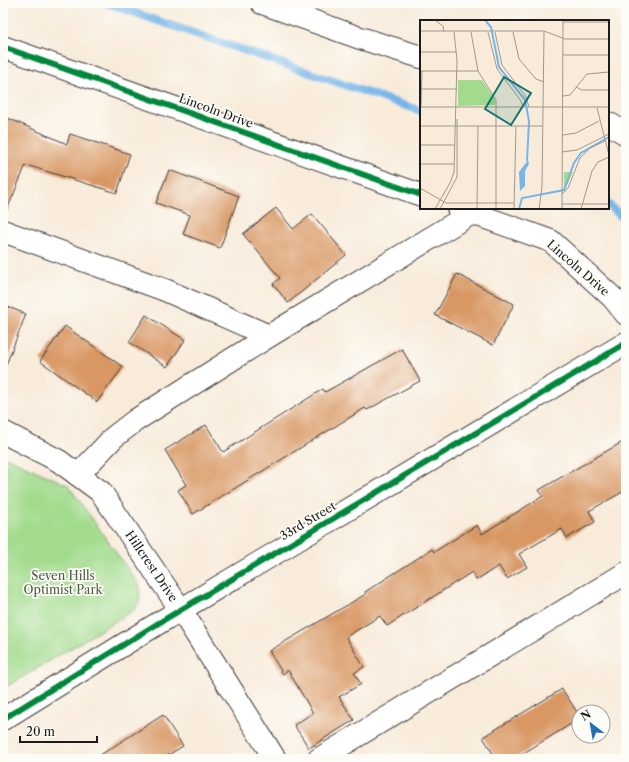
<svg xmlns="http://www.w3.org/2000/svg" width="629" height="762" viewBox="0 0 629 762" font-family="'Libre Caslon Text',serif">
  <rect width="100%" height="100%" fill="#fdfcf7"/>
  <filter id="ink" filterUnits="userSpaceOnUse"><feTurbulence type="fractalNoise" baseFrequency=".025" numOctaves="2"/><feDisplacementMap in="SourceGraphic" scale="8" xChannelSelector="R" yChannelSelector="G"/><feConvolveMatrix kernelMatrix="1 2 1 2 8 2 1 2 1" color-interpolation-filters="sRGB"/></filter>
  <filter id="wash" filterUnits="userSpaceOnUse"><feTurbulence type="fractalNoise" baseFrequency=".012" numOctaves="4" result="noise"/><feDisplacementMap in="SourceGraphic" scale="16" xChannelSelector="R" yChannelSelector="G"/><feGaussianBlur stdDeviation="0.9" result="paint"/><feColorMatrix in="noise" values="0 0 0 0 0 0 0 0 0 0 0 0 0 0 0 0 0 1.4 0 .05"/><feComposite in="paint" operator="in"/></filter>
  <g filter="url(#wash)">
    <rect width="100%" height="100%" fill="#f8ebda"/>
    <path fill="#a2db8d" stroke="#5f7c54" d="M 3,456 L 68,485 L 140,586 L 139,603 L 134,610 L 3,689 Z"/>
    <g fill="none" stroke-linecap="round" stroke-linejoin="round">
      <path stroke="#74b6e9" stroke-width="8" d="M 106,3 L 421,111
        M 608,204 L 626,221"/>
    </g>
    <g id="blocks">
      <path fill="#d89763" d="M 3,116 L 67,144 L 70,134 L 130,154 L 117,193 L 26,165 L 3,219 Z
        M 169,170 L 239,196 L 220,248 L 183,234 L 190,215 L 156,203 Z
        M 276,208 L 293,229 L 312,214 L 346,255 L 288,303 L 273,284 L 280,278 L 243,234 Z
        M 457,274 L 514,304 L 493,345 L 435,315 Z
        M 3,305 L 26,314 L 4,370 L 3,369 Z
        M 146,315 L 185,340 L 167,367 L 129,342 Z
        M 65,326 L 123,367 L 97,402 L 40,361 Z
        M 402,349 L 420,381 L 367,410 L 365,408 L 193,514 L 178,490 L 186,485 L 165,450 L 206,425 L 223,452 L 323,389 L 325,392 Z
        M 626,440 L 626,490 L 589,511 L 595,522 L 567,538 L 562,529 L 519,554 L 527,567 L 507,579 L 499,566 L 476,580 L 472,572 L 387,626 L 380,616 L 346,637 L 364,667 L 354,673 L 361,684 L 339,697 L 354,720 L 309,748 L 294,725 L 313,713 L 288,670 L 283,674 L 269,651 L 366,594 L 365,592 L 432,549 L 434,552 L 477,525 L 482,534 L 543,496 L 539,490 Z
        M 562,689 L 579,715 L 579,719 L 514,759 L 496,759 L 483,737 Z
        M 163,715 L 183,746 L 162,759 L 94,759 Z"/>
    </g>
  </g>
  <g filter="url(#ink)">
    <use href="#blocks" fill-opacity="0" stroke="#3d3b38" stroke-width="1"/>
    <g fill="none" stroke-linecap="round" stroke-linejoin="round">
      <defs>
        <g id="minor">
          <path d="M 262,3 L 357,37 L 421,57"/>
          <path d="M 3,47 L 421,195"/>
          <path d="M 608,123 L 626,134"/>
          <path d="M 458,208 L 551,241 L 613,298 L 626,314"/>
          <path d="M 3,231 L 165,290 L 269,336"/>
          <path id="s1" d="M 3,432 L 59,461 L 101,492 L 181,610 L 275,759"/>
          <path d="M 78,475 L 114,437 L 136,420 L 269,336 L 472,213"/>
          <path d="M 3,719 L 157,624 L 626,343"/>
          <path d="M 319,759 L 626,573"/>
        </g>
      </defs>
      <use href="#minor" stroke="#3d3b38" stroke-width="24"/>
      <use href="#minor" stroke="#fff" stroke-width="22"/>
      <defs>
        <path id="cycleway" d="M 3,47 L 421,195
          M 3,719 L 157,624 L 626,343"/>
      </defs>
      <use href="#cycleway" stroke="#fdfcf7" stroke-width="8"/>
      <use href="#cycleway" stroke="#00873e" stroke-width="6"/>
    </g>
  </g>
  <g text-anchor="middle" stroke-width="3.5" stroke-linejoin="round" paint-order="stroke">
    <g font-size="12" fill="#1c1c1c" stroke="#fdfcf7">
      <text transform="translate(216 111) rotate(20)" y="4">Lincoln Drive</text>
      <text transform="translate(578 268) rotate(41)" y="4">Lincoln Drive</text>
      <text transform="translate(308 521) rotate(-31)" y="4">33rd Street</text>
      <text dy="4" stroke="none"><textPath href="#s1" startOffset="205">Hillcrest Drive</textPath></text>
    </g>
    <g font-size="12" fill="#4b5f44" stroke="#fdfcf7">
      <text x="63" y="580">Seven Hills<tspan x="63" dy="14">Optimist Park</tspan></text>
    </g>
  </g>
  <g transform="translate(420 20)">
    <rect width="189" height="189" fill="#f8ebda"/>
    <path d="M 38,60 L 62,60 L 75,79 L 75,85 L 38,86 ZM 144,152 L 153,152 L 144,171 Z" fill="#a2db8d"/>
    <path d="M 108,140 L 109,144 L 105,151 L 105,166 L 100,171 L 99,152 Z" fill="#74b6e9"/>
    <path fill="none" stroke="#74b6e9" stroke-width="2" d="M 65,0 L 71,7 L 79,47 L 105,80 L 109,101 L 107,141M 99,189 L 102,178 L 144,170 L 154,143 L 161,133 L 189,117"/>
    <path fill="none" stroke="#a0988e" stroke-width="1" d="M 15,0 L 23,6 L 24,12M 143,2 L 189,2M 0,11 L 124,11 L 145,19 L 189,19M 51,12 L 58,51 L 76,80 L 76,189M 68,12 L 77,49 L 101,81 L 103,87M 75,12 L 82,45 L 106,77 L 109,87M 93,12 L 99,39 L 116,59 L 124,62M 0,32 L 36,32M 143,35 L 189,35M 0,51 L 58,51M 156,67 L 162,70 L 189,70M 2,69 L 37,69M 143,76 L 150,75 L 167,54 L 189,52M 0,87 L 189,87M 1,87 L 2,51M 177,88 L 189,135M 0,106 L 122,106M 143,115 L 156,113 L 179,101M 0,125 L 34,125M 142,132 L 157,130 L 189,114M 0,144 L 34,144M 0,168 L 26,183 L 94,183M 142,174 L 148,168 L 160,138 L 170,128 L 185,121M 142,184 L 189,184M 15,189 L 30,163 L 34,152 L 37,40 L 34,12M 20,189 L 37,157 L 37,99M 57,189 L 58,106M 94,189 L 96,106M 119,189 L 122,167 L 124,11M 142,189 L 143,0M 161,189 L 172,151 L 178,142 L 189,137"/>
    <path fill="#0f766e" fill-opacity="0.15" stroke="#0f766e" stroke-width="2" d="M 84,57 L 111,73 L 91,105 L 65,89 Z"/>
    <rect width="189" height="189" fill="none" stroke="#1c1c1c" stroke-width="2"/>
  </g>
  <rect width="629" height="762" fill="none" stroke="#fdfcf7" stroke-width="16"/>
  <g transform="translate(591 724) rotate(329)"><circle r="19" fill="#fdfcf7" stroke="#a3a29f"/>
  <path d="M0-3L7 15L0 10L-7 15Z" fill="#1f6fb2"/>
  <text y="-6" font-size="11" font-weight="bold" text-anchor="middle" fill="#1c1c1c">N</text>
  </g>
  <path d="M20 736v6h77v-6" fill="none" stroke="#1c1c1c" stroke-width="2"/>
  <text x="26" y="736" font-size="12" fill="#1c1c1c" stroke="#fdfcf7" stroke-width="3" paint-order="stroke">20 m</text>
</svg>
